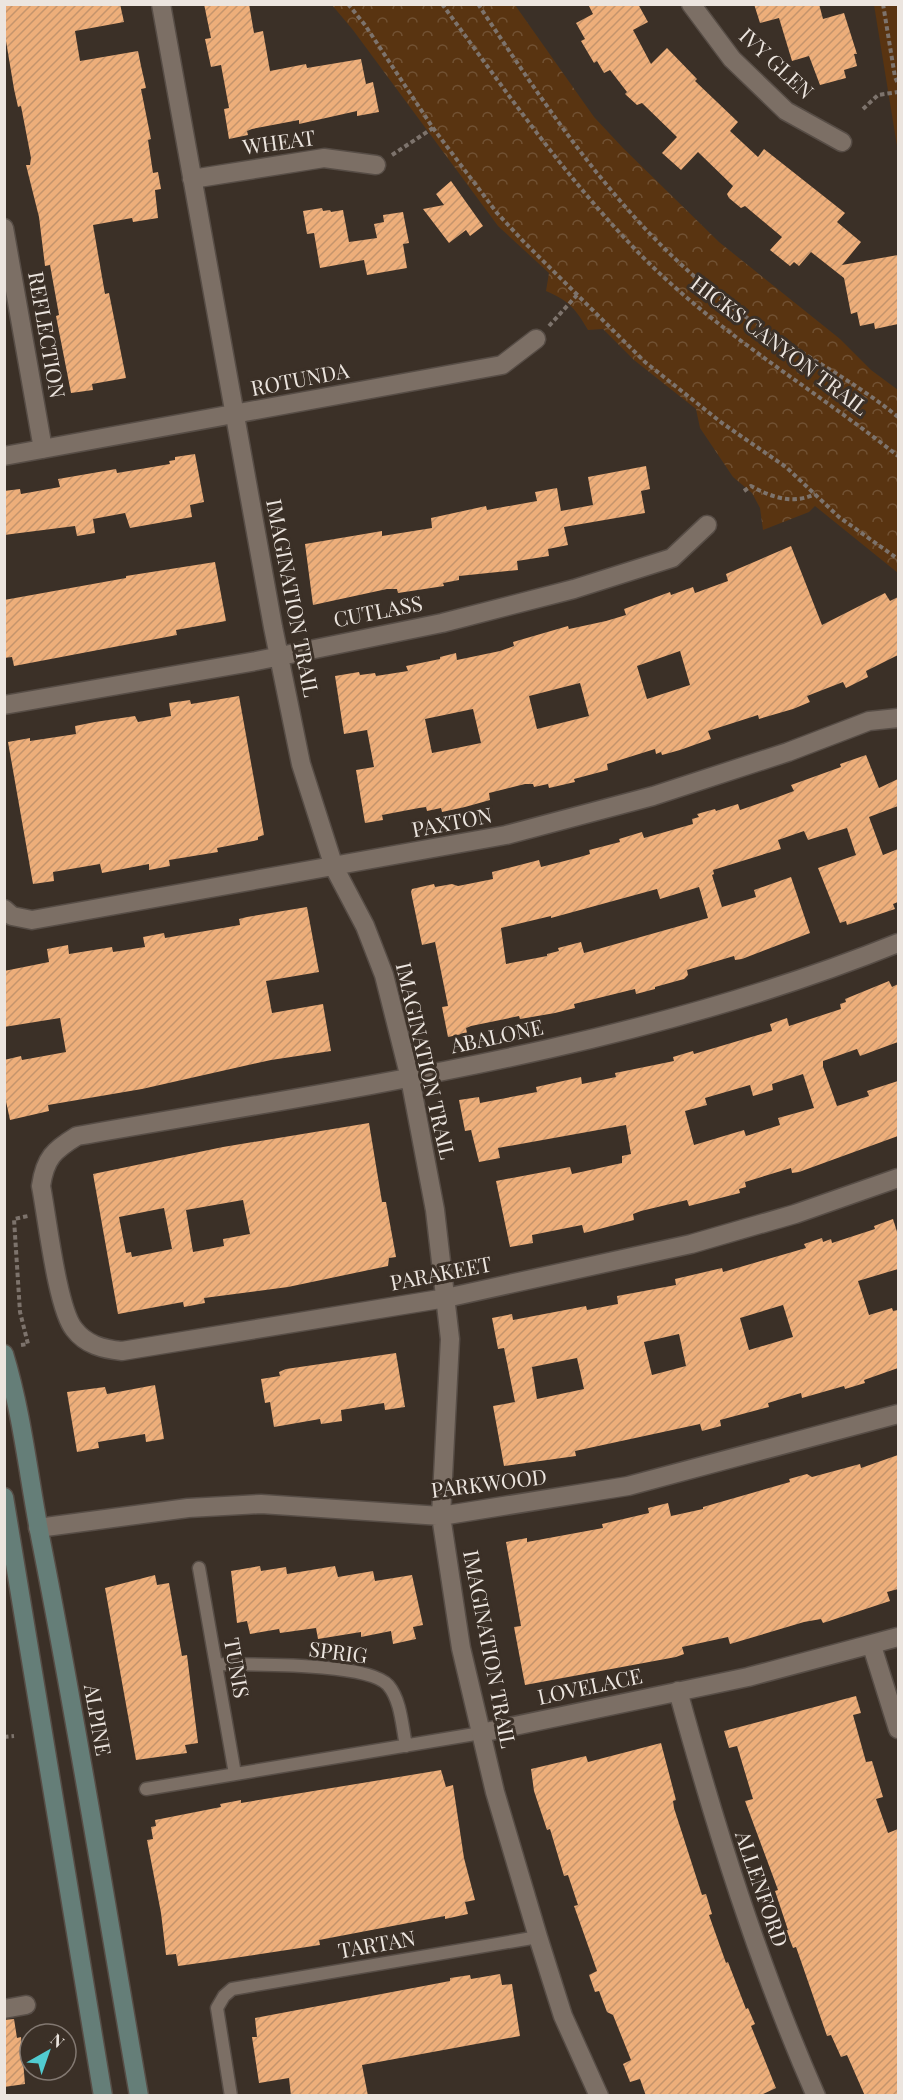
<svg xmlns="http://www.w3.org/2000/svg" width="903" height="2100" viewBox="0 0 903 2100" font-family="'Playfair Display',serif">
  <defs>
    <pattern id="forest-crowns" width="20" height="18" patternUnits="userSpaceOnUse" patternTransform="scale(1.5)"><rect width="20" height="18" fill="#593411"/><path d="M2 6a3 3 0 1 1 6 0M12 15a3 3 0 1 1 6 0" fill="none" stroke="#715133"/></pattern>
    <pattern id="building-hatch" width="6" height="6" patternUnits="userSpaceOnUse" patternTransform="scale(1.5)"><rect width="6" height="6" fill="#edae7a"/><path d="M-1 1l2-2M0 6l6-6M5 7l2-2" fill="none" stroke="#c4946c"/></pattern>
  </defs>
  <rect width="100%" height="100%" fill="#3b3027"/>
  <path fill="#593411" d="M 874,5 L 898,5 L 898,152 Z"/>
  <path fill="url(#forest-crowns)" d="M 332,5 L 515,5 L 594,117 L 623,148 L 719,242 L 840,339 L 871,370 L 898,390 L 898,573 L 815,506 L 809,512 L 763,530 L 760,508 L 752,493 L 733,477 L 700,428 L 696,409 L 634,360 L 603,329 L 588,330 C 576,309 568,300 546,291 L 549,273 L 498,226 L 353,30 Z"/>
  <path fill="url(#building-hatch)" fill-rule="evenodd" d="M 4,4 L 120,4 L 124,22 L 75,31 L 80,61 L 138,51 L 141,66 L 146,88 L 141,89 L 151,139 L 148,140 L 153,173 L 158,172 L 161,189 L 155,190 L 158,218 L 133,222 L 132,218 L 93,225 L 105,294 L 109,293 L 126,378 L 92,384 L 93,390 L 71,393 L 56,316 L 59,315 L 50,265 L 45,266 L 39,217 L 26,165 L 30,165 L 31,158 L 21,106 L 18,107 L 14,89 L 4,29 Z
    M 204,4 L 249,4 L 254,33 L 263,31 L 270,71 L 306,64 L 307,68 L 361,59 L 366,84 L 373,82 L 379,112 L 357,116 L 357,111 L 299,124 L 299,120 L 252,129 L 247,131 L 248,135 L 229,139 L 224,109 L 229,108 L 221,65 L 211,67 L 205,39 L 211,38 Z
    M 588,4 L 638,4 L 648,22 L 633,30 L 651,64 L 667,48 L 697,79 L 695,81 L 738,122 L 730,131 L 758,157 L 764,149 L 845,213 L 837,222 L 861,242 L 842,265 L 898,255 L 898,324 L 875,329 L 874,323 L 860,326 L 857,312 L 851,314 L 844,278 L 811,252 L 799,266 L 794,262 L 790,266 L 770,250 L 782,237 L 745,206 L 741,208 L 729,198 L 727,194 L 733,186 L 698,152 L 681,170 L 662,153 L 677,137 L 642,103 L 637,105 L 625,94 L 627,92 L 610,70 L 604,73 L 597,61 L 594,63 L 581,41 L 585,39 L 576,23 L 593,14 Z
    M 754,4 L 819,4 L 823,19 L 844,13 L 857,54 L 854,54 L 857,66 L 844,70 L 846,78 L 820,85 L 809,56 L 792,61 L 779,18 L 760,23 Z
    M 451,181 L 483,226 L 470,236 L 466,230 L 449,243 L 423,209 L 444,205 L 436,194 Z
    M 322,208 L 323,211 L 330,210 L 331,212 L 343,210 L 349,242 L 377,238 L 374,224 L 384,222 L 383,215 L 403,212 L 409,243 L 403,244 L 407,268 L 367,275 L 364,260 L 320,268 L 314,233 L 307,234 L 303,211 Z
    M 195,454 L 204,502 L 190,505 L 192,517 L 130,528 L 125,513 L 93,519 L 95,533 L 77,536 L 75,526 L 4,535 L 4,491 L 20,489 L 21,494 L 60,487 L 58,479 L 116,469 L 117,473 L 170,464 L 169,461 L 175,460 L 175,457 Z
    M 646,466 L 650,489 L 641,491 L 645,513 L 564,527 L 568,545 L 548,549 L 549,556 L 517,561 L 518,570 L 459,576 L 459,580 L 443,583 L 444,586 L 398,593 L 397,589 L 387,589 L 313,605 L 305,544 L 382,531 L 382,536 L 432,528 L 431,518 L 486,506 L 487,510 L 537,501 L 535,492 L 557,488 L 561,511 L 593,505 L 588,477 Z
    M 791,546 L 822,625 L 885,593 L 890,601 L 898,597 L 898,655 L 866,671 L 868,677 L 846,688 L 843,682 L 807,696 L 810,702 L 793,709 L 759,719 L 758,715 L 708,731 L 711,739 L 680,750 L 662,755 L 661,752 L 656,754 L 655,749 L 607,764 L 608,770 L 574,779 L 575,782 L 549,788 L 548,784 L 534,787 L 533,784 L 525,784 L 489,793 L 490,800 L 465,807 L 442,812 L 441,808 L 427,811 L 426,807 L 419,808 L 382,815 L 383,820 L 365,823 L 356,770 L 374,767 L 367,730 L 344,734 L 335,676 L 359,672 L 360,675 L 375,673 L 376,676 L 408,671 L 406,666 L 440,659 L 440,657 L 456,653 L 457,660 L 500,651 L 514,646 L 513,642 L 568,626 L 569,629 L 606,621 L 626,615 L 624,609 L 670,592 L 671,595 L 693,587 L 695,593 L 728,581 L 726,574 ZM 680,651 L 690,685 L 647,699 L 637,666 ZM 580,683 L 589,716 L 537,729 L 529,696 ZM 473,709 L 481,743 L 432,753 L 425,719 Z
    M 215,562 L 226,621 L 176,630 L 177,635 L 14,666 L 12,657 L 4,658 L 4,600 L 126,578 L 126,576 Z
    M 239,696 L 264,835 L 258,837 L 258,840 L 217,848 L 218,852 L 169,860 L 170,866 L 149,870 L 149,864 L 102,873 L 100,864 L 53,872 L 54,881 L 33,884 L 8,742 L 30,738 L 30,741 L 76,734 L 75,726 L 95,722 L 135,716 L 138,722 L 171,716 L 169,703 L 190,700 L 191,704 Z
    M 866,755 L 879,788 L 898,779 L 898,806 L 869,817 L 883,855 L 898,849 L 898,902 L 893,904 L 895,909 L 847,925 L 846,921 L 840,923 L 818,868 L 856,855 L 847,828 L 808,840 L 804,831 L 778,840 L 781,849 L 713,870 L 714,874 L 712,875 L 722,907 L 756,897 L 754,890 L 791,877 L 810,933 L 742,959 L 735,960 L 734,956 L 687,970 L 688,975 L 684,979 L 655,987 L 655,989 L 636,994 L 635,989 L 574,1004 L 575,1008 L 555,1013 L 520,1019 L 519,1016 L 471,1026 L 466,1028 L 467,1033 L 448,1037 L 442,1007 L 448,1006 L 435,942 L 422,945 L 411,892 L 412,889 L 434,884 L 435,887 L 452,884 L 458,886 L 493,879 L 492,872 L 516,866 L 539,860 L 541,867 L 580,857 L 590,854 L 589,850 L 620,842 L 619,839 L 642,832 L 644,838 L 693,824 L 692,819 L 699,817 L 697,814 L 715,809 L 716,811 L 738,804 L 740,810 L 775,798 L 794,791 L 791,785 L 841,767 L 840,764 ZM 699,887 L 708,918 L 584,953 L 581,942 L 558,948 L 559,951 L 547,954 L 547,956 L 506,964 L 501,928 L 551,916 L 551,918 L 657,889 L 660,899 Z
    M 307,907 L 319,972 L 266,981 L 272,1013 L 323,1004 L 331,1051 L 271,1060 L 142,1089 L 48,1105 L 49,1111 L 10,1120 L 4,1092 L 4,1060 L 21,1056 L 22,1060 L 66,1052 L 60,1018 L 4,1027 L 4,971 L 49,962 L 47,949 L 68,945 L 69,954 L 112,947 L 113,952 L 145,947 L 143,937 L 164,933 L 165,938 L 240,925 L 239,919 L 247,917 Z
    M 889,981 L 892,987 L 898,984 L 898,1042 L 860,1056 L 857,1049 L 823,1061 L 823,1067 L 837,1106 L 869,1096 L 867,1091 L 898,1081 L 898,1136 L 799,1172 L 792,1173 L 791,1168 L 745,1182 L 746,1187 L 739,1189 L 740,1193 L 689,1206 L 687,1200 L 641,1211 L 633,1214 L 634,1220 L 584,1233 L 582,1225 L 532,1235 L 533,1243 L 510,1247 L 496,1181 L 570,1167 L 572,1174 L 622,1163 L 622,1156 L 631,1154 L 626,1125 L 498,1148 L 500,1158 L 479,1162 L 471,1130 L 465,1131 L 459,1100 L 479,1097 L 480,1103 L 537,1092 L 536,1087 L 581,1077 L 582,1084 L 616,1077 L 615,1073 L 674,1061 L 673,1057 L 693,1051 L 694,1054 L 772,1031 L 770,1024 L 787,1018 L 789,1026 L 841,1009 L 840,1004 L 846,1002 L 845,999 ZM 803,1074 L 814,1108 L 778,1118 L 780,1125 L 746,1136 L 744,1130 L 694,1145 L 685,1111 L 707,1105 L 705,1098 L 750,1085 L 753,1096 L 773,1090 L 772,1084 Z
    M 369,1123 L 382,1202 L 386,1202 L 396,1257 L 389,1258 L 388,1266 L 288,1287 L 204,1298 L 205,1303 L 184,1307 L 183,1302 L 118,1314 L 93,1174 L 223,1147 ZM 243,1200 L 250,1234 L 223,1239 L 224,1246 L 193,1252 L 186,1210 ZM 164,1208 L 172,1249 L 132,1257 L 131,1252 L 126,1253 L 119,1217 Z
    M 893,1219 L 898,1235 L 898,1269 L 858,1281 L 869,1315 L 892,1308 L 893,1311 L 898,1310 L 898,1368 L 864,1380 L 865,1383 L 845,1389 L 844,1386 L 802,1398 L 801,1393 L 768,1403 L 769,1407 L 720,1420 L 721,1426 L 702,1431 L 700,1424 L 575,1451 L 576,1456 L 504,1466 L 493,1406 L 515,1402 L 504,1348 L 498,1349 L 492,1318 L 512,1314 L 513,1320 L 586,1306 L 587,1310 L 618,1304 L 617,1296 L 676,1285 L 675,1279 L 722,1268 L 723,1272 L 754,1263 L 806,1248 L 804,1244 L 822,1238 L 823,1242 L 831,1239 L 832,1243 L 875,1229 L 874,1226 ZM 783,1305 L 793,1337 L 749,1350 L 740,1318 ZM 679,1334 L 686,1366 L 652,1375 L 644,1342 ZM 577,1358 L 584,1389 L 537,1399 L 532,1367 Z
    M 396,1353 L 405,1407 L 385,1410 L 384,1403 L 341,1410 L 342,1421 L 321,1424 L 320,1419 L 274,1427 L 270,1402 L 265,1403 L 261,1379 L 280,1376 L 279,1372 L 286,1369 Z
    M 155,1385 L 164,1439 L 146,1442 L 145,1434 L 98,1442 L 99,1448 L 77,1452 L 67,1392 L 105,1387 L 107,1394 Z
    M 898,1455 L 898,1589 L 887,1592 L 890,1601 L 823,1623 L 821,1619 L 804,1622 L 730,1644 L 728,1637 L 682,1647 L 684,1654 L 676,1657 L 525,1685 L 514,1627 L 521,1626 L 506,1542 L 527,1538 L 527,1542 L 603,1528 L 602,1524 L 649,1513 L 648,1508 L 668,1503 L 671,1516 L 703,1509 L 703,1507 L 790,1482 L 789,1479 L 807,1474 L 812,1477 L 860,1464 L 861,1468 Z
    M 260,1566 L 261,1571 L 286,1567 L 287,1574 L 335,1566 L 338,1577 L 373,1571 L 375,1581 L 412,1575 L 423,1625 L 413,1627 L 416,1639 L 393,1644 L 391,1631 L 361,1637 L 361,1632 L 318,1639 L 316,1628 L 280,1633 L 279,1629 L 250,1634 L 247,1621 L 237,1623 L 231,1571 Z
    M 155,1575 L 157,1585 L 169,1583 L 182,1656 L 187,1655 L 198,1743 L 185,1745 L 187,1753 L 136,1760 L 105,1588 Z
    M 856,1696 L 861,1713 L 853,1715 L 866,1762 L 872,1761 L 883,1797 L 876,1799 L 888,1833 L 898,1829 L 898,2096 L 865,2096 L 847,2055 L 841,2057 L 831,2035 L 827,2036 L 796,1947 L 793,1948 L 786,1930 L 788,1930 L 775,1891 L 778,1890 L 745,1801 L 753,1799 L 737,1746 L 729,1748 L 724,1731 Z
    M 661,1743 L 676,1800 L 673,1801 L 674,1808 L 702,1895 L 706,1894 L 712,1914 L 709,1915 L 726,1963 L 728,1962 L 746,2009 L 748,2008 L 755,2024 L 751,2026 L 776,2088 L 759,2096 L 646,2096 L 640,2079 L 630,2082 L 623,2064 L 631,2060 L 613,2015 L 607,2012 L 599,1991 L 595,1992 L 589,1975 L 597,1971 L 574,1906 L 578,1905 L 568,1875 L 564,1876 L 550,1829 L 547,1830 L 534,1791 L 531,1769 L 586,1756 L 588,1762 Z
    M 441,1770 L 446,1787 L 453,1785 L 464,1858 L 475,1900 L 465,1902 L 468,1914 L 445,1919 L 445,1916 L 319,1940 L 320,1945 L 207,1962 L 178,1966 L 176,1954 L 166,1955 L 161,1913 L 147,1840 L 153,1839 L 151,1827 L 156,1826 L 155,1820 L 221,1807 L 220,1804 L 241,1800 L 241,1803 Z
    M 500,1974 L 502,1985 L 512,1984 L 520,2036 L 362,2065 L 368,2096 L 291,2096 L 289,2078 L 259,2083 L 252,2037 L 257,2037 L 255,2018 L 450,1981 L 450,1978 L 470,1975 L 471,1979 Z
    M 14,2019 L 17,2038 L 21,2037 L 25,2084 L 4,2087 L 4,2020 Z"/>
  <g fill="none" stroke-linecap="round" stroke-linejoin="round">
    <defs>
      <path id="lane" d="M 199,1568 L 235,1774
        M 216,1664 C 250,1665 367,1662 388,1685 C 401,1700 402,1726 406,1746
        M 146,1789 L 481,1733
        M 231,2096 L 217,2008 L 224,1996 L 232,1989 L 538,1937"/>
      <path id="street" d="M 161,4 L 273,627 L 301,764 L 334,867 L 365,926 L 384,975 L 410,1078 L 435,1210 L 450,1339 L 441,1516 L 461,1648 L 495,1792 L 538,1937 L 563,2016 L 599,2096
        M 691,4 L 732,59 L 786,111 L 842,142
        M 192,179 L 324,158 L 376,165
        M 4,228 L 43,449
        M 4,456 L 502,365 L 536,339
        M 4,705 L 256,661 L 442,623 L 574,589 L 672,558 L 707,525
        M 4,909 L 12,916 L 32,920 L 506,835 L 653,796 L 788,752 L 869,721 L 898,718
        M 898,943 C 635,1049 356,1087 77,1136 C 54,1150 45,1158 41,1186 C 47,1216 57,1308 74,1329 C 86,1345 103,1349 122,1351 L 446,1298 L 691,1244 L 795,1214 L 898,1178
        M 38,1528 L 188,1508 L 261,1504 L 441,1516 L 628,1486 L 898,1414
        M 872,1646 L 898,1729
        M 678,1691 C 716,1829 758,1964 816,2096
        M 481,1733 L 748,1677 L 898,1637
        M 4,2009 L 26,2005"/>
      <path id="secondary" d="M 4,1354 C 23,1416 29,1482 42,1546 C 78,1728 107,1912 139,2096
        M 4,1497 L 103,2096"/>
    </defs>
    <use href="#lane" stroke="#574d46" stroke-width="15"/>
    <use href="#street" stroke="#574d46" stroke-width="21"/>
    <use href="#secondary" stroke="#574d46" stroke-width="21"/>
    <path stroke="#7d736c" stroke-width="4" stroke-dasharray="4.5 3" stroke-linecap="butt" d="M 348,4 L 365,25 L 433,128 L 497,213 L 524,242 L 645,362 L 722,423 L 786,467 L 839,517 L 898,559
      M 442,4 C 503,87 562,173 634,248 C 712,330 810,386 898,456
      M 478,4 C 551,114 622,223 728,304 C 782,345 846,374 898,417
      M 883,4 L 895,77 L 898,84
      M 863,109 L 878,95 L 898,92
      M 392,155 L 433,128
      M 549,326 L 577,295
      M 744,491 L 751,486 C 771,497 793,505 815,494
      M 21,1345 L 28,1344 L 20,1312 L 14,1219 L 28,1216
      M 4,1737 L 14,1736"/>
    <use href="#lane" stroke="#7c6f65" stroke-width="12"/>
    <use href="#street" stroke="#7c6f65" stroke-width="18"/>
    <use href="#secondary" stroke="#657e78" stroke-width="18"/>
  </g>
  <g text-anchor="middle" stroke-width="6" stroke-linejoin="round" paint-order="stroke">
    <g font-size="21" fill="#ece5df" stroke="#3b3027">
      <text transform="translate(776 64) rotate(43)" y="7">IVY GLEN</text>
      <text transform="translate(279 143) rotate(-8)" y="7">WHEAT</text>
      <text transform="translate(46 335) rotate(80)" y="7">REFLECTION</text>
      <text transform="translate(779 346) rotate(37)" y="7">HICKS CANYON TRAIL</text>
      <text transform="translate(300 380) rotate(-11)" y="7">ROTUNDA</text>
      <text transform="translate(292 598) rotate(79)" y="7">IMAGINATION TRAIL</text>
      <text transform="translate(378 612) rotate(-11)" y="7">CUTLASS</text>
      <text transform="translate(452 823) rotate(-11)" y="7">PAXTON</text>
      <text transform="translate(497 1037) rotate(-12)" y="7">ABALONE</text>
      <text transform="translate(425 1061) rotate(77)" y="7">IMAGINATION TRAIL</text>
      <text transform="translate(441 1274) rotate(-11)" y="7">PARAKEET</text>
      <text transform="translate(489 1484) rotate(-7)" y="7">PARKWOOD</text>
      <text transform="translate(489 1649) rotate(79)" y="7">IMAGINATION TRAIL</text>
      <text transform="translate(338 1653) rotate(7)" y="7">SPRIG</text>
      <text transform="translate(236 1668) rotate(80)" y="7">TUNIS</text>
      <text transform="translate(590 1687) rotate(-12)" y="7">LOVELACE</text>
      <text transform="translate(97 1720) rotate(80)" y="7">ALPINE</text>
      <text transform="translate(761 1889) rotate(71)" y="7">ALLENFORD</text>
      <text transform="translate(377 1945) rotate(-10)" y="7">TARTAN</text>
    </g>
  </g>
  <rect width="903" height="2100" fill="none" stroke="#ece5df" stroke-width="12"/>
  <g transform="translate(48 2052) rotate(40)"><circle r="28" fill="#3b3027" stroke="#827871" stroke-width="1.5"/>
  <path d="M0-4.5L10 22L0 15L-10 22Z" fill="#51ccd1"/>
  <text y="-9" font-size="16" font-weight="bold" text-anchor="middle" fill="#ece5df">N</text>
  </g>
</svg>
